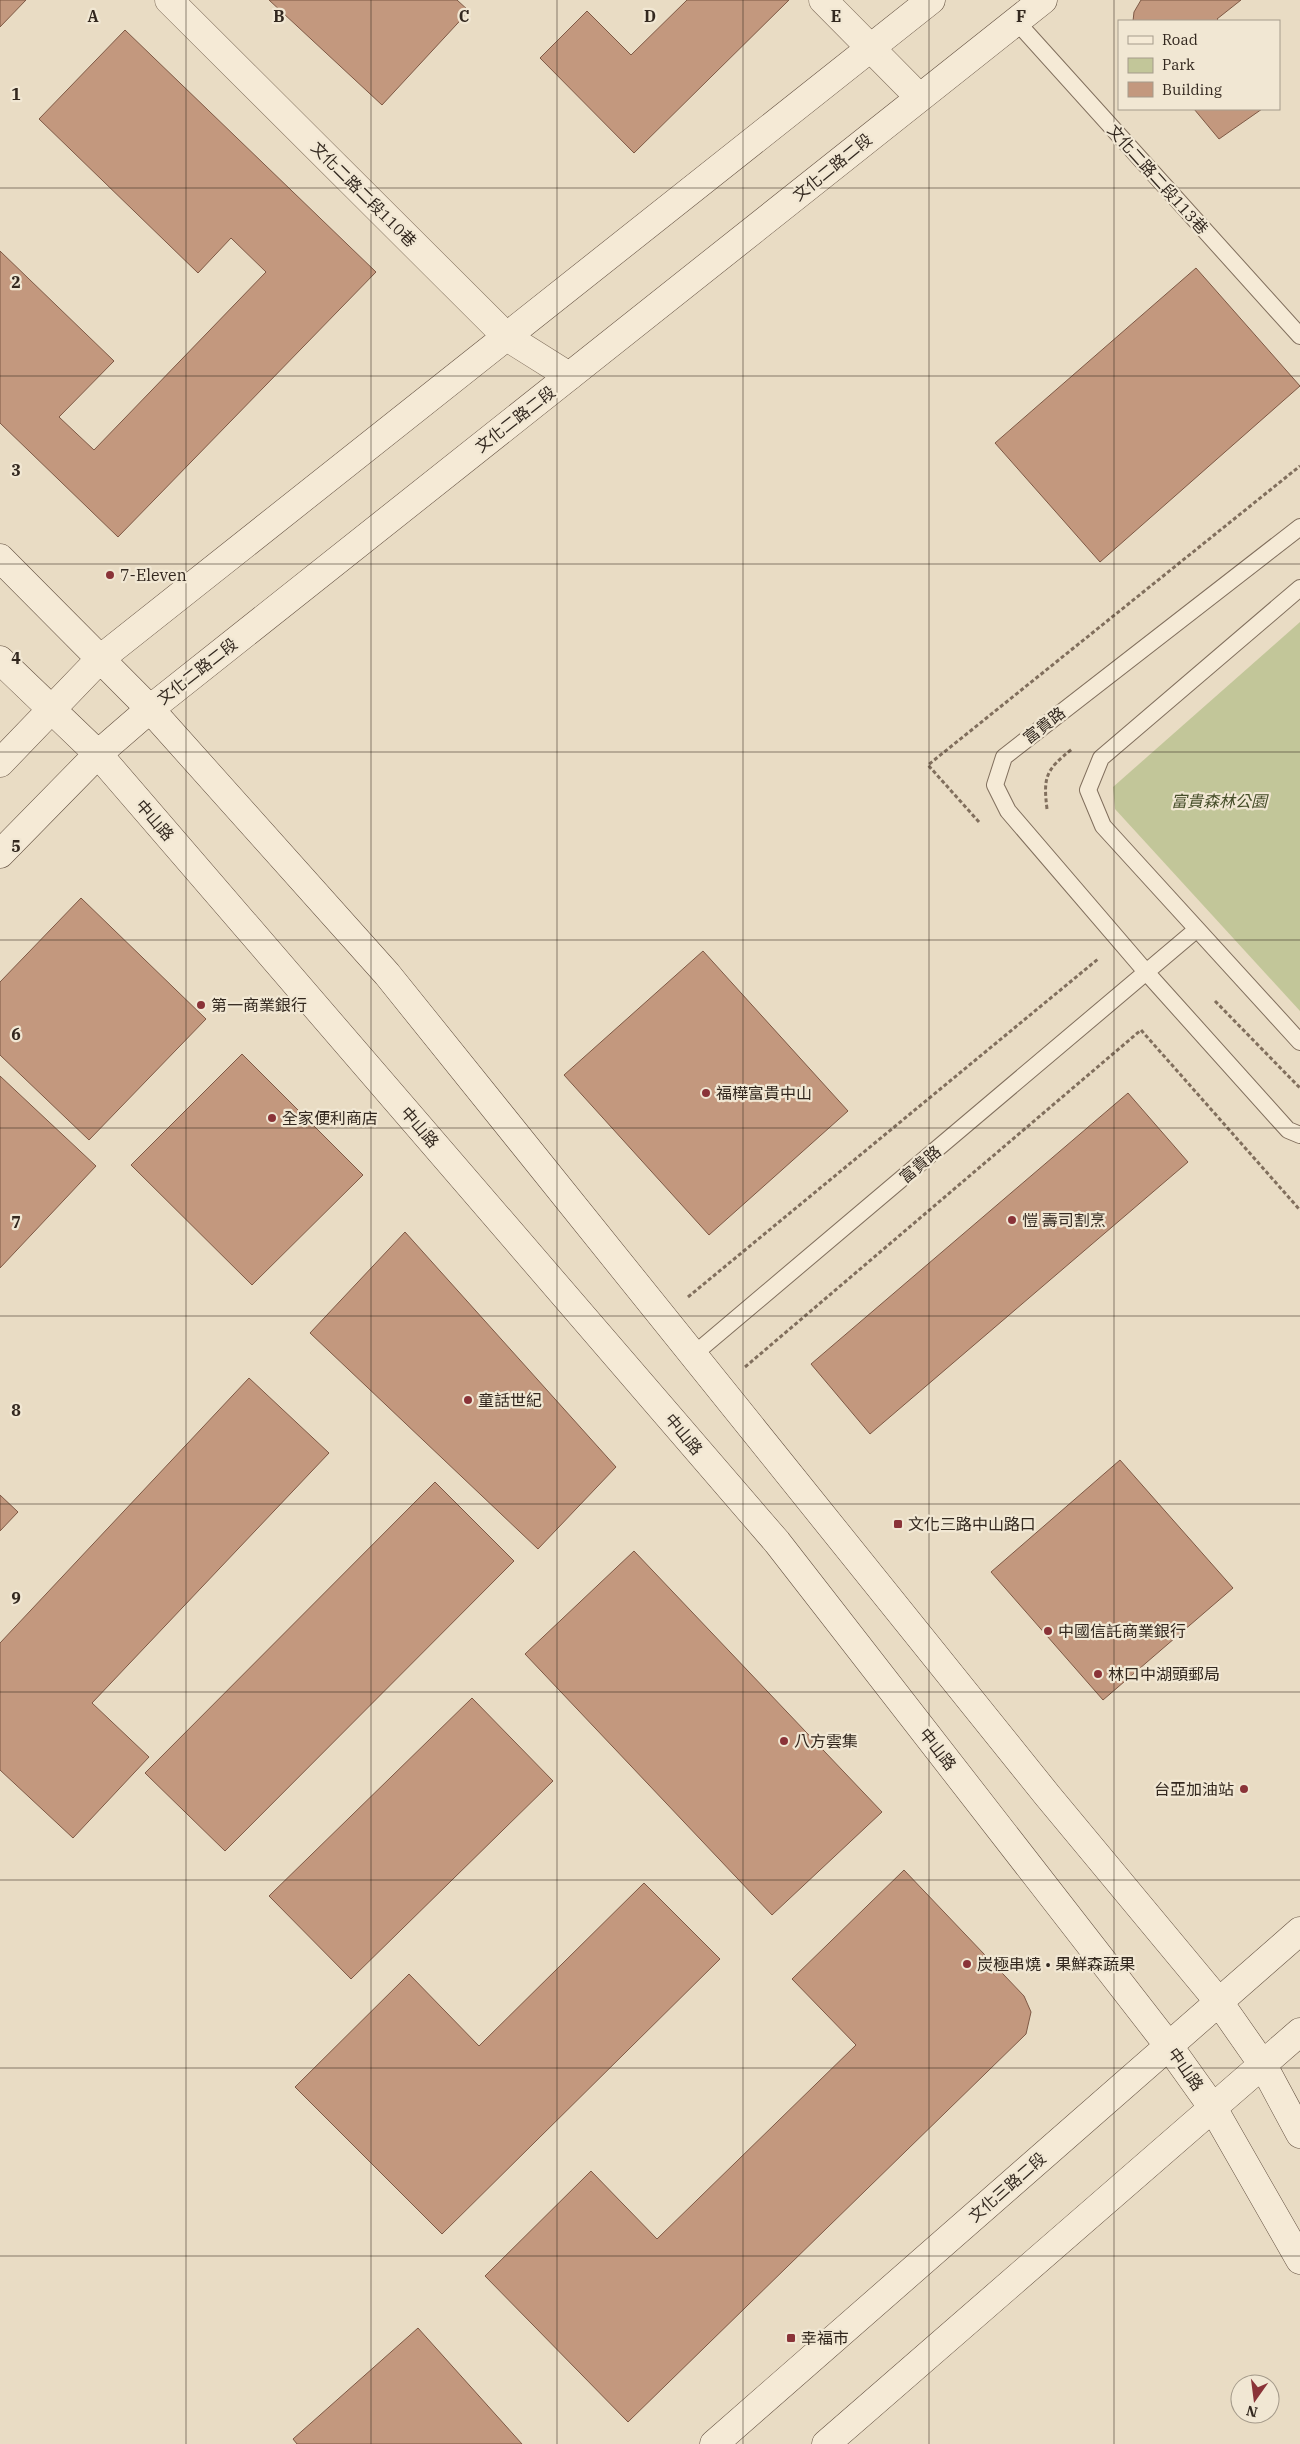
<svg xmlns="http://www.w3.org/2000/svg" width="1300" height="2444" viewBox="0 0 1300 2444" font-family="'IBM Plex Serif','Noto Sans TC',serif">
  <rect width="100%" height="100%" fill="#e9dcc4"/>
  <path fill="#c2c699" d="M 1300,622 L 1300,1011 L 1115,809 L 1113,787 Z"/>
  <path fill="#c3987e" stroke="#7e5945" d="M 0,0 L 26,0 L 0,27 Z
    M 269,0 L 457,0 L 469,11 L 382,105 Z
    M 687,0 L 789,0 L 634,153 L 540,58 L 587,11 L 631,55 Z
    M 1141,0 L 1241,0 L 1217,19 L 1219,21 L 1133,21 L 1134,12 Z
    M 125,30 L 376,272 L 118,537 L 0,423 L 0,251 L 114,361 L 59,417 L 94,450 L 266,272 L 231,238 L 198,273 L 39,119 Z
    M 1194,109 L 1262,109 L 1219,139 Z
    M 1196,268 L 1300,386 L 1100,562 L 995,443 Z
    M 81,898 L 206,1019 L 89,1140 L 0,1055 L 0,982 Z
    M 703,951 L 848,1111 L 709,1235 L 564,1075 Z
    M 242,1054 L 363,1175 L 252,1285 L 131,1165 Z
    M 0,1076 L 96,1166 L 0,1268 Z
    M 1128,1093 L 1188,1162 L 870,1434 L 811,1364 Z
    M 405,1232 L 616,1467 L 538,1549 L 310,1333 Z
    M 249,1378 L 329,1453 L 92,1703 L 149,1757 L 73,1838 L 0,1770 L 0,1643 Z
    M 1120,1460 L 1233,1588 L 1103,1700 L 991,1572 Z
    M 435,1482 L 514,1561 L 225,1851 L 145,1773 Z
    M 0,1495 L 18,1512 L 0,1531 Z
    M 634,1551 L 882,1812 L 772,1915 L 525,1654 Z
    M 472,1698 L 553,1781 L 351,1979 L 269,1896 Z
    M 904,1870 L 1024,1996 L 1031,2012 L 1026,2034 L 628,2422 L 485,2276 L 591,2171 L 657,2239 L 856,2045 L 792,1979 Z
    M 644,1883 L 720,1959 L 442,2234 L 295,2087 L 409,1974 L 479,2046 Z
    M 418,2328 L 522,2444 L 297,2444 L 293,2439 Z"/>
  <g fill="none" stroke-linecap="round" stroke-linejoin="round">
    <defs>
      <path id="lane" d="M 1016,21 L 1300,336
        M 1300,527 L 1004,757 L 995,785 L 1008,811 L 1147,973 L 1288,1130 L 1300,1135
        M 1300,588 L 1101,758 L 1088,790 L 1103,826 L 1300,1042
        M 693,1355 L 1196,930"/>
      <path id="street" d="M 169,0 L 507,337 L 569,376
        M 823,0 L 919,97"/>
      <path id="secondary" d="M 0,558 L 150,709 L 387,974 L 1047,1795 L 1219,2002 L 1263,2065 L 1300,2134
        M 0,660 L 98,754 L 777,1542 L 1168,2045 L 1213,2108 L 1300,2260
        M 0,763 L 100,659 L 931,0
        M 0,854 L 98,754 L 150,709 L 1043,0
        M 714,2444 L 1300,1931
        M 826,2444 L 1300,2032"/>
    </defs>
    <use href="#lane" stroke="#816f5d" stroke-width="18"/>
    <use href="#street" stroke="#816f5d" stroke-width="29"/>
    <use href="#secondary" stroke="#635040" stroke-width="29"/>
    <path stroke="#816f5d" stroke-width="3" stroke-dasharray="4 2.5" stroke-linecap="butt" d="M 1047,809 C 1043,776 1046,770 1072,749
      M 979,822 L 928,765 L 1300,466
      M 1215,1001 L 1300,1088
      M 688,1297 L 1098,959
      M 745,1367 L 1141,1030 L 1300,1210"/>
    <use href="#lane" stroke="#f5ead6" stroke-width="16"/>
    <use href="#street" stroke="#f5ead6" stroke-width="28"/>
    <use href="#secondary" stroke="#f5ead6" stroke-width="28"/>
  </g>
  <path fill="none" stroke="#33281f" stroke-width="1" stroke-opacity="0.55" d="M 186,0 L 186,2444M 371,0 L 371,2444M 557,0 L 557,2444M 743,0 L 743,2444M 929,0 L 929,2444M 1114,0 L 1114,2444M 0,188 L 1300,188M 0,376 L 1300,376M 0,564 L 1300,564M 0,752 L 1300,752M 0,940 L 1300,940M 0,1128 L 1300,1128M 0,1316 L 1300,1316M 0,1504 L 1300,1504M 0,1692 L 1300,1692M 0,1880 L 1300,1880M 0,2068 L 1300,2068M 0,2256 L 1300,2256"/>
  <g fill="#8a3338" stroke="#f1e7d3" stroke-width="2">
    <circle cx="110" cy="575" r="5"/>
    <circle cx="201" cy="1005" r="5"/>
    <circle cx="706" cy="1093" r="5"/>
    <circle cx="272" cy="1118" r="5"/>
    <circle cx="1012" cy="1220" r="5"/>
    <circle cx="468" cy="1400" r="5"/>
    <rect x="893" y="1519" width="10" height="10" rx="2.5"/>
    <circle cx="1048" cy="1631" r="5"/>
    <circle cx="1098" cy="1674" r="5"/>
    <circle cx="784" cy="1741" r="5"/>
    <circle cx="1244" cy="1789" r="5"/>
    <circle cx="967" cy="1964" r="5"/>
    <rect x="786" y="2333" width="10" height="10" rx="2.5"/>
  </g>
  <g text-anchor="middle" stroke-width="4.5" stroke-linejoin="round" paint-order="stroke">
    <g font-size="16" fill="#33281f" stroke="#f1e7d3">
      <text transform="translate(832 167) rotate(-39)" y="6">文化二路二段</text>
      <text transform="translate(1158 179) rotate(48)" y="6">文化二路二段113巷</text>
      <text transform="translate(364 194) rotate(45)" y="6">文化二路二段110巷</text>
      <text transform="translate(515 419) rotate(-38)" y="6">文化二路二段</text>
      <text transform="translate(197 671) rotate(-38)" y="6">文化二路二段</text>
      <text transform="translate(1044 725) rotate(-38)" y="6">富貴路</text>
      <text transform="translate(155 820) rotate(49)" y="6">中山路</text>
      <text transform="translate(420 1127) rotate(49)" y="6">中山路</text>
      <text transform="translate(920 1164) rotate(-40)" y="6">富貴路</text>
      <text transform="translate(684 1434) rotate(50)" y="6">中山路</text>
      <text transform="translate(938 1749) rotate(52)" y="6">中山路</text>
      <text transform="translate(1186 2069) rotate(55)" y="6">中山路</text>
      <text transform="translate(1007 2187) rotate(-41)" y="6">文化三路二段</text>
    </g>
    <g font-size="16" fill="#33281f" stroke="#f1e7d3" text-anchor="start">
      <text x="120" y="581">7-Eleven</text>
      <text x="211" y="1011">第一商業銀行</text>
      <text x="716" y="1099">福樺富貴中山</text>
      <text x="282" y="1124">全家便利商店</text>
      <text x="1022" y="1226">愷 壽司割烹</text>
      <text x="478" y="1406">童話世紀</text>
      <text x="908" y="1530">文化三路中山路口</text>
      <text x="1058" y="1637">中國信託商業銀行</text>
      <text x="1108" y="1680">林口中湖頭郵局</text>
      <text x="794" y="1747">八方雲集</text>
      <text x="1234" y="1795" text-anchor="end">台亞加油站</text>
      <text x="977" y="1970">炭極串燒 • 果鮮森蔬果</text>
      <text x="801" y="2344">幸福市</text>
    </g>
    <g font-size="16" font-style="italic" fill="#454d28" stroke="#f1e7d3">
      <text x="1219" y="807">富貴森林公園</text>
    </g>
  </g>
  <g font-size="16" text-anchor="middle" font-weight="bold" fill="#33281f" stroke="#f1e7d3" stroke-width="4.5" stroke-linejoin="round" paint-order="stroke">
    <text x="93" y="22">A</text>
    <text x="279" y="22">B</text>
    <text x="464" y="22">C</text>
    <text x="650" y="22">D</text>
    <text x="836" y="22">E</text>
    <text x="1021" y="22">F</text>
    <text x="16" y="100">1</text>
    <text x="16" y="288">2</text>
    <text x="16" y="476">3</text>
    <text x="16" y="664">4</text>
    <text x="16" y="852">5</text>
    <text x="16" y="1040">6</text>
    <text x="16" y="1228">7</text>
    <text x="16" y="1416">8</text>
    <text x="16" y="1604">9</text>
  </g>
  <rect x="1118" y="20" width="162" height="90" fill="#f1e7d3" stroke="#a59b8b"/>
  <rect x="1128" y="36" width="25" height="8" fill="#f5ead6" stroke="#a59b8b"/>
  <text x="1162" y="45" font-size="15" fill="#33281f">Road</text>
  <rect x="1128" y="58" width="25" height="15" fill="#c2c699" stroke="#a59b8b"/>
  <text x="1162" y="70" font-size="15" fill="#33281f">Park</text>
  <rect x="1128" y="82" width="25" height="15" fill="#c3987e" stroke="#a59b8b"/>
  <text x="1162" y="95" font-size="15" fill="#33281f">Building</text>
  <g transform="translate(1255 2399) rotate(194)"><circle r="24" fill="#f1e7d3" stroke="#a59b8b"/>
  <path d="M0-4L9 19L0 12L-9 19Z" fill="#8a3338"/>
  <text y="-8" font-size="14" font-weight="bold" text-anchor="middle" fill="#33281f">N</text>
  </g>
</svg>
